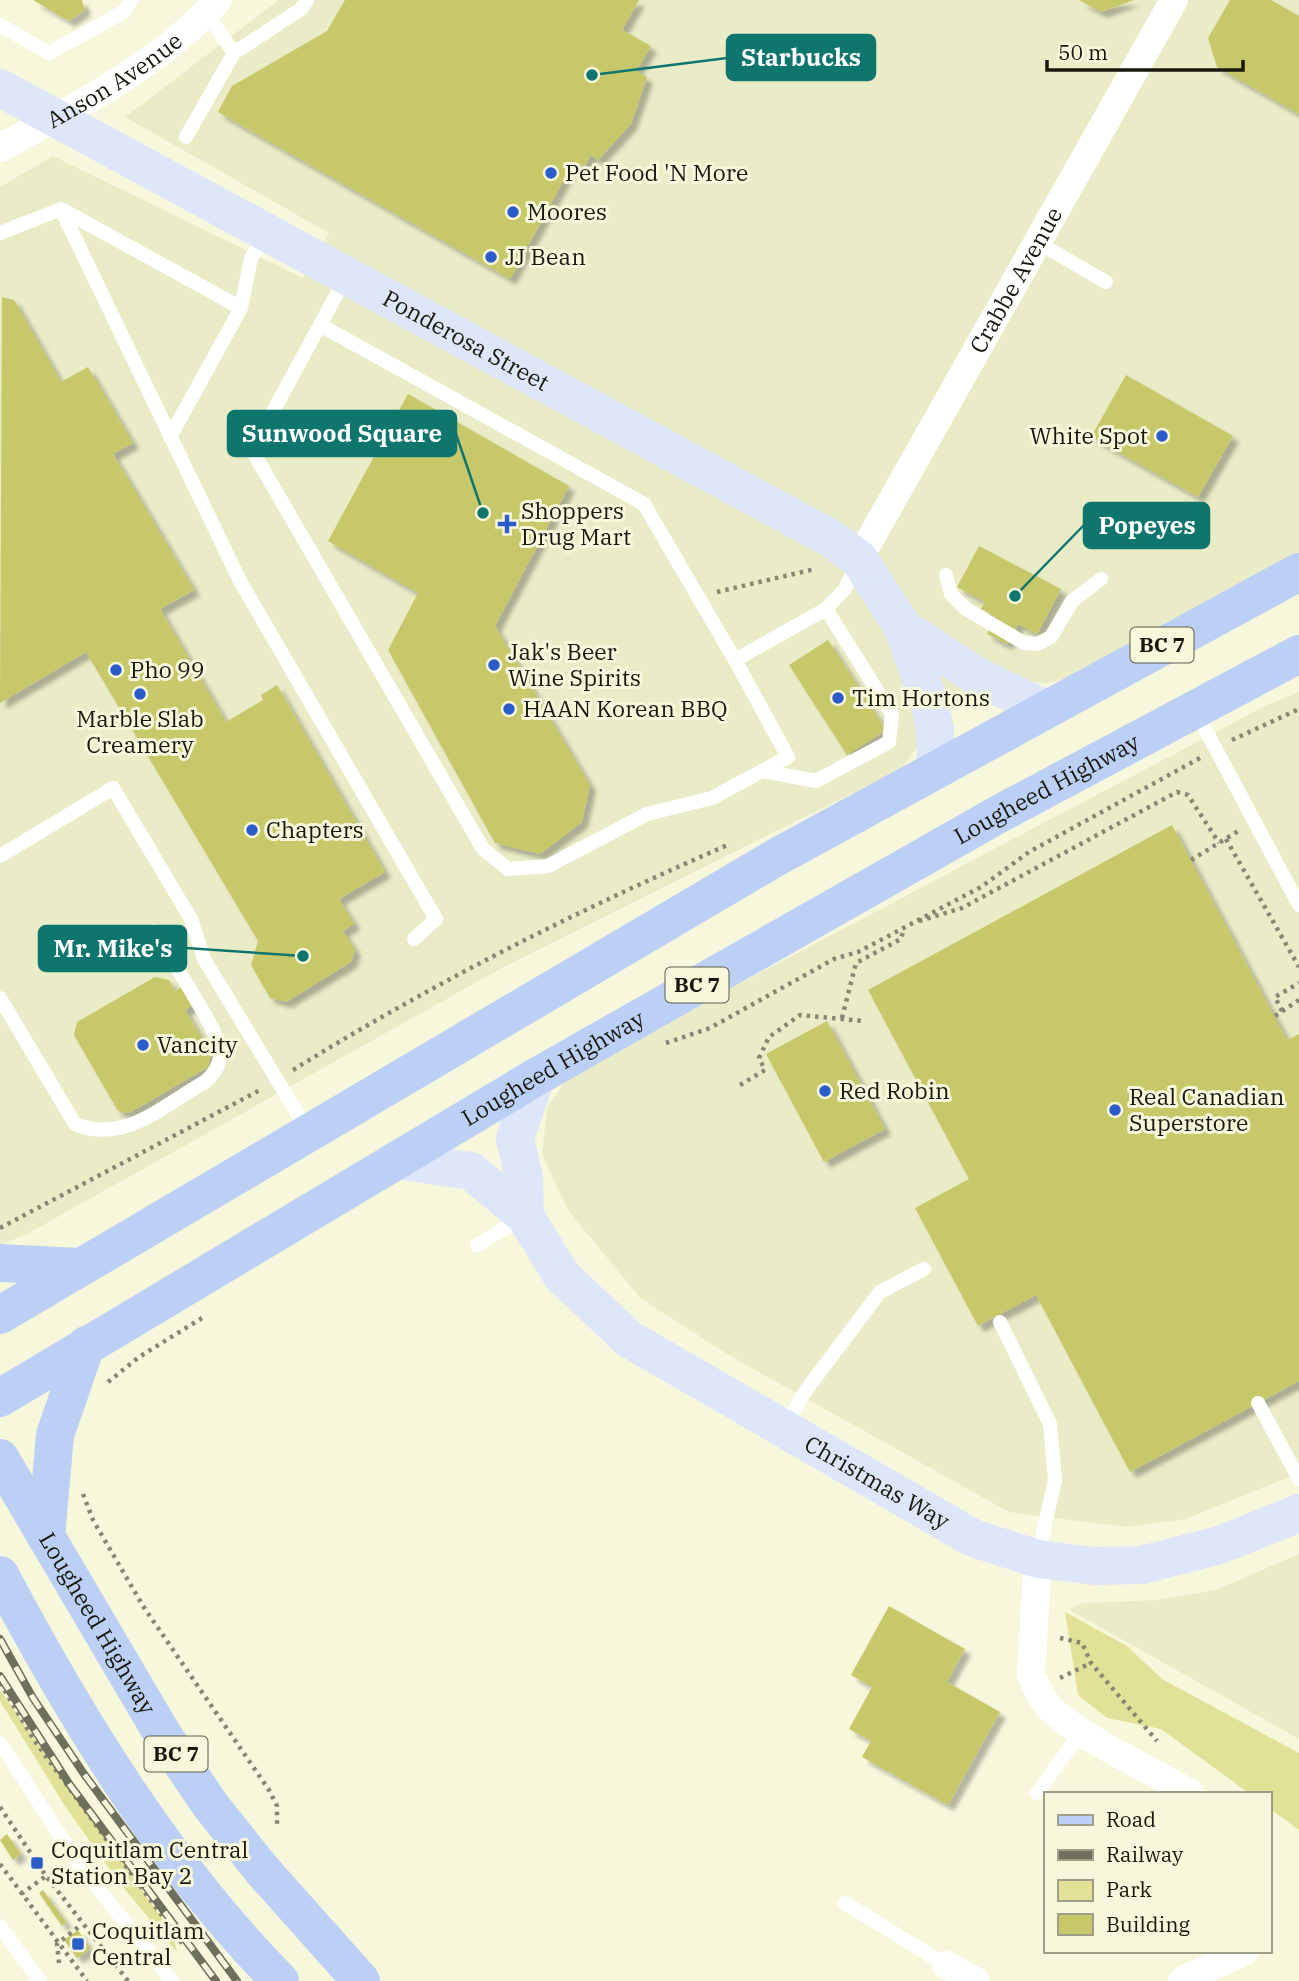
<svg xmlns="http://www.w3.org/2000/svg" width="1299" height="1981" viewBox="0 0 1299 1981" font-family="'IBM Plex Serif',serif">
  <defs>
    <filter id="shadow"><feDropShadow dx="6" dy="6" stdDeviation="2" flood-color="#0004"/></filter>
  </defs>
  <rect width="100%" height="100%" fill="#f7f8db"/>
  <path fill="#eaecc7" d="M 279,0 L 1299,0 L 1299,558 L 1070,677 L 1049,683 L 1011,680 L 921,724 L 917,748 L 901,769 L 500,969 L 27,1234 L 0,1245 L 0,187 L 53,156 L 303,278 L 329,233 L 125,117 Z
    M 1299,692 L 1299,1473 L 1186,1519 L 1126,1527 L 1009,1512 L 732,1357 L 640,1298 L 568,1210 L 542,1155 L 547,1108 L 570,1073 L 1267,705 Z
    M 1299,1554 L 1299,1739 L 1068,1609 L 1083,1603 L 1159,1600 L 1216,1590 Z"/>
  <path fill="#e1e297" d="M 1065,1612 L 1127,1646 L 1162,1679 L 1299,1753 L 1299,1830 L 1269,1808 L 1269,1794 L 1250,1794 L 1161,1729 L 1107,1718 L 1078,1695 Z
    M 0,1690 L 173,1934 L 177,1952 L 118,1881 L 65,1806 L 0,1701 Z"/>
  <path fill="#c6c86a" filter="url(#shadow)" d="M 33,0 L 82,0 L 85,10 L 69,21 Z
    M 345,0 L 639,0 L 622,30 L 651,46 L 636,71 L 647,77 L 631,124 L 598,160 L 591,155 L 584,167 L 574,161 L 510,279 L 218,112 L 232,86 L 327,31 Z
    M 1079,0 L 1134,0 L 1101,12 Z
    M 1230,0 L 1271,0 L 1299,16 L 1299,114 L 1217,67 L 1208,38 Z
    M 2,297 L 14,300 L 61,382 L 88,367 L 133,443 L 113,454 L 194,590 L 160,609 L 226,722 L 263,700 L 261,695 L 277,685 L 385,872 L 339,899 L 354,924 L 343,931 L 355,950 L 351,962 L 286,1002 L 270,998 L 251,965 L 258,941 L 86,652 L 0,703 Z
    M 1126,375 L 1233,436 L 1198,497 L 1091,437 Z
    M 408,394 L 569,486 L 495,626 L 590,785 L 582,822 L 540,854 L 495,843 L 388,650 L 418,593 L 328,541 Z
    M 979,546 L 1061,589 L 1037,634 L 1018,624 L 1007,644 L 987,634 L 996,617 L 981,609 L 985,602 L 957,587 Z
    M 828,640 L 886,730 L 847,755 L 789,665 Z
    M 1172,825 L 1287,1040 L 1299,1034 L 1299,1381 L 1130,1472 L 1036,1295 L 978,1326 L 915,1208 L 969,1179 L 868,990 Z
    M 155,977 L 169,980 L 175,991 L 185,985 L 196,1003 L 185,1010 L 211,1054 L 208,1067 L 129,1113 L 118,1111 L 74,1035 L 77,1022 Z
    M 827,1021 L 885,1129 L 824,1162 L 766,1054 Z
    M 889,1606 L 965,1649 L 947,1682 L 1000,1712 L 948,1805 L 862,1757 L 871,1741 L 849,1729 L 872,1687 L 851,1675 Z
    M 7,1834 L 21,1854 L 13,1860 L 0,1840 Z
    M 43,1890 L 66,1922 L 62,1926 L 39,1893 Z
    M 78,1930 L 91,1949 L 77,1958 L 64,1940 Z"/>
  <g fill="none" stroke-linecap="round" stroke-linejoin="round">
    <path stroke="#878774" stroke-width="4.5" stroke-dasharray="3.5 5" stroke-linecap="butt" d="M 717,592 L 815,569
      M 1232,740 L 1299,709
      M 1226,839 L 1299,967
      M 1191,860 L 1240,830
      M 919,921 L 962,908 L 1177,792 L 1188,795 L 1219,843
      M 1282,1011 L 1275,997 L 1299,983
      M 1275,1016 L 1299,1000
      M 842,1018 L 856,963 L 901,939 L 904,927
      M 666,1043 L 710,1028 L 834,959 L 858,952 L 981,887 L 1029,852 L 1200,758
      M 293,1070 C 433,983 580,909 730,844
      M 740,1085 L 765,1070 L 759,1058 L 769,1037 L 800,1015 L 863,1021
      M 0,1228 L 262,1089
      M 108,1382 L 139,1357 L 202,1318
      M 83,1494 L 93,1520 L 143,1606 L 269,1790 L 277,1806 L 277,1826
      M 1060,1638 L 1082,1643 L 1091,1663 L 1157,1741
      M 1060,1678 L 1091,1663
      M 0,1683 L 34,1740 L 184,1946
      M 0,1807 L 46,1876 L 128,1981
      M 0,1864 L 87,1981
      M 21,1894 L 46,1876
      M 59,1963 L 57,1944 L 82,1924"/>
    <path stroke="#fff" stroke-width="14" d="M 206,13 L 234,53 L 301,9 L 307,0
      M 0,25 L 49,53 L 125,11 L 131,0
      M 186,137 L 234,53
      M 61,209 L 240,581 L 436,919 L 414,939
      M 0,233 L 61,209 L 241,308
      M 1037,242 L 1106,282
      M 320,325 L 346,277
      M 170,437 L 241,308 L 251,258 L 265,235
      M 946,575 L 951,594 L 966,609 L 1024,643 L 1037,644 L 1051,637 L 1072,601 L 1101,579
      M 735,660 L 788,757 L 712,798 L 647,814 L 548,866 L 508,869 L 483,849 L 252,450 L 320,325 L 644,504 L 735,660 L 826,609 L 845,589 L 857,564
      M 1195,710 L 1299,905
      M 762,771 L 816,781 L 889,742 L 892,714 L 826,609
      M 0,856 L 113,788 L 191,919 L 204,959 L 308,1131
      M 0,998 L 75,1124 C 124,1145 165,1104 205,1082 C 215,1073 222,1063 220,1049 C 218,1029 167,954 154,931
      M 477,1245 L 524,1217
      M 1000,1322 L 1050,1424 L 1055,1480 L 1038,1556
      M 1258,1403 L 1299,1479
      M 784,1428 L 804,1393 L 880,1292 L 924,1269
      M 0,1743 L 81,1867 L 172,1981
      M 1037,1793 L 1082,1731
      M 845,1903 L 946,1965
      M 0,1926 L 40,1981"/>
    <g stroke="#fff" stroke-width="28">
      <path id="s1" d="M 0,148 C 76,107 160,65 218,0"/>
      <path id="s2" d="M 859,559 L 1174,0"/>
      <path d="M 1038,1559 L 1031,1674 C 1036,1686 1041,1699 1050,1708 C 1080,1738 1152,1770 1191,1794"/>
      <path d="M 946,1965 L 975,1981"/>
      <path d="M 1182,1981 L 1245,1951"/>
    </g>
    <g stroke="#dee7fa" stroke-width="38">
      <path id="s3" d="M 0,88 L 832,539 L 859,559 L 903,628 L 930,705 L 935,730 L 936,770"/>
      <path d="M 903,628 L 978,677 L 1045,709"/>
      <path id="s4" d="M 396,1160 L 471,1171 L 525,1216 L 562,1276 L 629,1339 L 973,1538 L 1038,1559 L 1095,1566 L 1142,1565 L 1220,1545 L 1299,1513"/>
      <path d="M 525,1216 L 524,1178 L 515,1138 L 536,1077"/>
    </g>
    <g stroke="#bcd0f5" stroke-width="38">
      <path d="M 0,1263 L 79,1267"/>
      <path d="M 0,1315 L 775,858 L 1299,572"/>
      <path id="s5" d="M 0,1398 L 536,1077 L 999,814 L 1299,654"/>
      <path id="s6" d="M 0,1458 L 163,1735 L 211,1806 L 262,1870 L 361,1981"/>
      <path d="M 46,1537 L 55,1435 L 86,1345"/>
      <path d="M 0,1575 C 77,1720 164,1863 280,1981"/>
    </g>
    <defs>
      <path id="rail" d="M 0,1639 L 33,1698 L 84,1774 L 237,1981
        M 0,1676 L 70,1785 L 216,1981"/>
    </defs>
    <use href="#rail" stroke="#6e6f5d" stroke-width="8"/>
    <use href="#rail" stroke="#f7f8db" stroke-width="5" stroke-dasharray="16" stroke-linecap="butt"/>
  </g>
  <g fill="#2c5cca" stroke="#f7f8db" stroke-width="2.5">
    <circle cx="551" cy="173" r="7"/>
    <circle cx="513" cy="212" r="7"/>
    <circle cx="491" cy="257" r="7"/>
    <circle cx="1162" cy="436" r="7"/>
    <path d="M503.5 513.5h7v7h7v7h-7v7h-7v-7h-7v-7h7z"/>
    <circle cx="494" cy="665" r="7"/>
    <circle cx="116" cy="670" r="7"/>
    <circle cx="140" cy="694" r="7"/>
    <circle cx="838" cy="698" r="7"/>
    <circle cx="509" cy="709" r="7"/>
    <circle cx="252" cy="830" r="7"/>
    <circle cx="143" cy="1045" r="7"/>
    <circle cx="825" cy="1091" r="7"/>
    <circle cx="1115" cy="1110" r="7"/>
    <rect x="30" y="1856" width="14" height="14" rx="3.5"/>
    <rect x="71" y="1937" width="14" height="14" rx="3.5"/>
  </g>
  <g text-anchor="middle" stroke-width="6" stroke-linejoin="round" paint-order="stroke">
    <g fill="#f7f8db" stroke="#5b5b4c" stroke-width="2">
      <rect x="1130.5" y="627.5" width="63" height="35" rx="5"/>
      <rect x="665.5" y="967.5" width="63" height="35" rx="5"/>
      <rect x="144.5" y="1736.5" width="63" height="35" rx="5"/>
    </g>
    <g font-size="21" font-weight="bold" fill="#18180e">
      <text x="1162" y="652">BC 7</text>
      <text x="697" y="992">BC 7</text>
      <text x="176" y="1761">BC 7</text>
    </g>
    <g font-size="23" fill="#18180e" stroke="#f7f8db">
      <text dy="8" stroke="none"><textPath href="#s1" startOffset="133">Anson Avenue</textPath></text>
      <text dy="8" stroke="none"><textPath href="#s2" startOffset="320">Crabbe Avenue</textPath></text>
      <text dy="8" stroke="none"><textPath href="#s3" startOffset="530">Ponderosa Street</textPath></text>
      <text dy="8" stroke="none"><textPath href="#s5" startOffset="1211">Lougheed Highway</textPath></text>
      <text dy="8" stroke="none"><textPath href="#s5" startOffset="644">Lougheed Highway</textPath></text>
      <text dy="8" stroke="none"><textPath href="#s4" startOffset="595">Christmas Way</textPath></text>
      <text dy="8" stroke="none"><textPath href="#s6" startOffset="192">Lougheed Highway</textPath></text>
    </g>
    <g font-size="23" fill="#18180e" stroke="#f7f8db" text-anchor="start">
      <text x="565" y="181">Pet Food 'N More</text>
      <text x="527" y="220">Moores</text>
      <text x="505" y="265">JJ Bean</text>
      <text x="1148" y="444" text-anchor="end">White Spot</text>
      <text x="521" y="519">Shoppers<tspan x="521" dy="26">Drug Mart</tspan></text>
      <text x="508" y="660">Jak's Beer<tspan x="508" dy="26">Wine Spirits</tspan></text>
      <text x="130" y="678">Pho 99</text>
      <text x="852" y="706">Tim Hortons</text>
      <text x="523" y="717">HAAN Korean BBQ</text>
      <text x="140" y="727" text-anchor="middle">Marble Slab<tspan x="140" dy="26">Creamery</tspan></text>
      <text x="266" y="838">Chapters</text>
      <text x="157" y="1053">Vancity</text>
      <text x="839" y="1099">Red Robin</text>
      <text x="1129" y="1105">Real Canadian<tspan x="1129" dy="26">Superstore</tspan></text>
      <text x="51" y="1858">Coquitlam Central<tspan x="51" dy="26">Station Bay 2</tspan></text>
      <text x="92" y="1939">Coquitlam<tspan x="92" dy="26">Central</tspan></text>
    </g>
  </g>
  <path fill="none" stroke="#0f766e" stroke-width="2.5" d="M592 75L727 58M483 513L456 434M1015 596L1084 525M303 956L186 948"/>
  <g fill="#0f766e" stroke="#f7f8db" stroke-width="2.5">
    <circle cx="592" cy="75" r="7"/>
    <circle cx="483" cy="513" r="7"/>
    <circle cx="1015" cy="596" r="7"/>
    <circle cx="303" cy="956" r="7"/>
  </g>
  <g fill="#0f766e" stroke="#0f766e" stroke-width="2.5">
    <rect x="727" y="35" width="148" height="45" rx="7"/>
    <rect x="228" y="411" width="228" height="45" rx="7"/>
    <rect x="1084" y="503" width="125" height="45" rx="7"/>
    <rect x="39" y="926" width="147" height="45" rx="7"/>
  </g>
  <g font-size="24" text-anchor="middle" font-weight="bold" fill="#fff">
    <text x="801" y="66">Starbucks</text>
    <text x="342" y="442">Sunwood Square</text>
    <text x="1147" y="534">Popeyes</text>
    <text x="113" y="957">Mr. Mike's</text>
  </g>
  <rect x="1044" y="1792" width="228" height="161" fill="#f7f8db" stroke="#9e9e89" stroke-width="2"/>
  <rect x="1058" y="1815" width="35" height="10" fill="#bcd0f5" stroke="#9e9e89" stroke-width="2"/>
  <text x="1106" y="1827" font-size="21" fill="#18180e">Road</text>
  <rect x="1058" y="1850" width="35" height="10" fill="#6e6f5d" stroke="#9e9e89" stroke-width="2"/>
  <text x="1106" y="1862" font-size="21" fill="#18180e">Railway</text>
  <rect x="1058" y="1880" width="35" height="21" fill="#e1e297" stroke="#9e9e89" stroke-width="2"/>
  <text x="1106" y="1897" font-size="21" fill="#18180e">Park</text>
  <rect x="1058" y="1914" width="35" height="21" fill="#c6c86a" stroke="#9e9e89" stroke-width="2"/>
  <text x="1106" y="1932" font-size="21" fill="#18180e">Building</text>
  <path d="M1047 60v10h196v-10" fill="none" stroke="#18180e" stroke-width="3.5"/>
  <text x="1058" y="60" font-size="21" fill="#18180e" stroke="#f7f8db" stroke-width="5" paint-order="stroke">50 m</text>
</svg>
